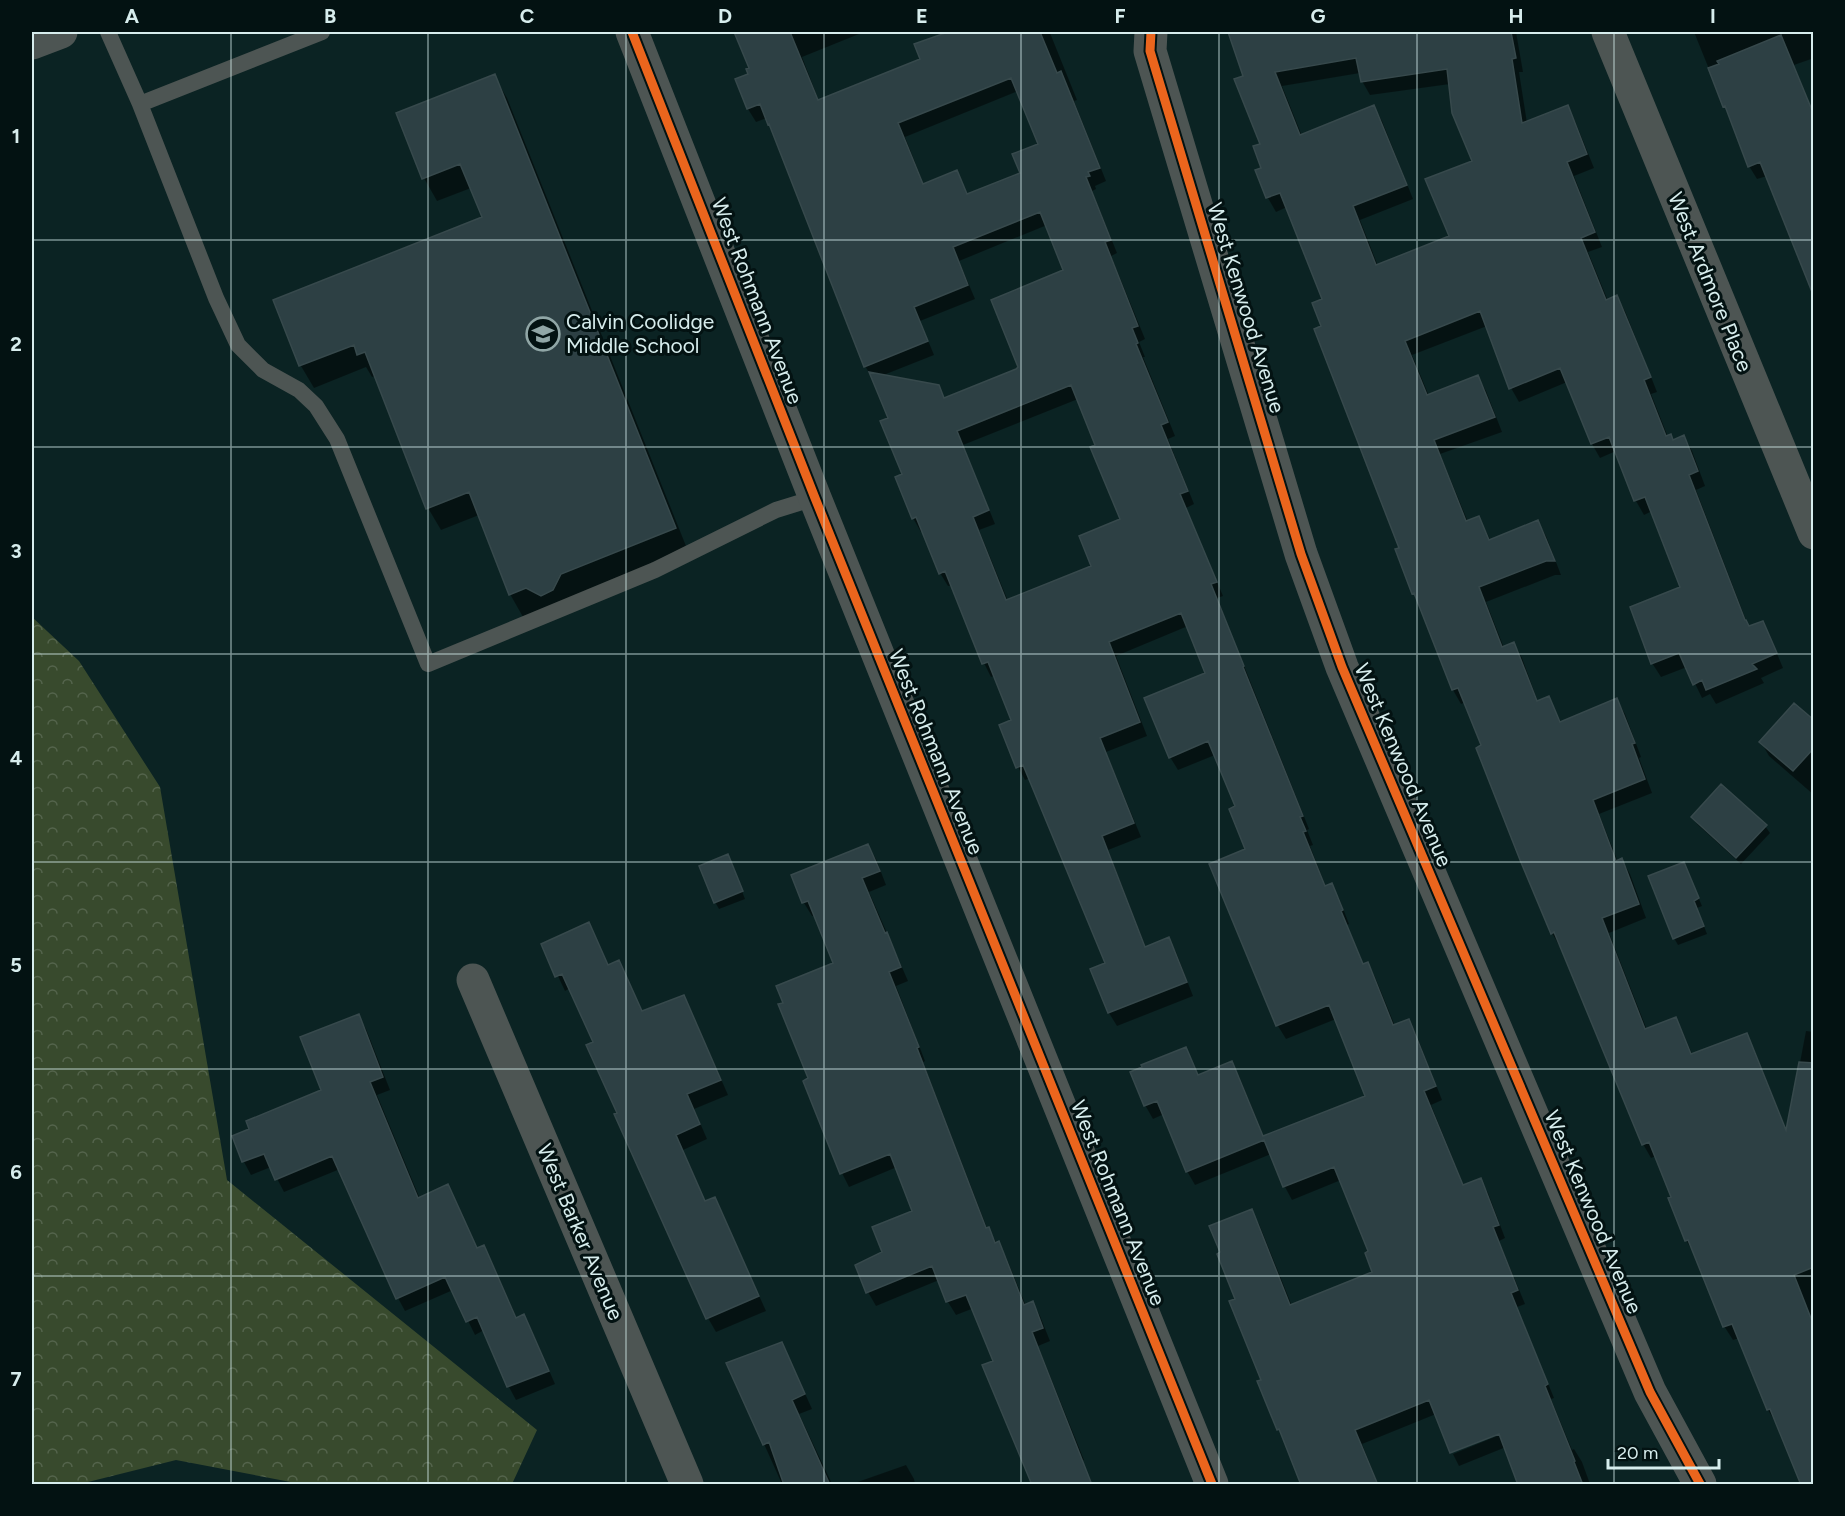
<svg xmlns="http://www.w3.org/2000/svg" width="1845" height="1516" viewBox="0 0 1845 1516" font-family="Figtree,sans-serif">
  <defs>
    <pattern id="forest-crowns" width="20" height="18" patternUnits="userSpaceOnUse" patternTransform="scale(1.5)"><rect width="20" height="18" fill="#384a2d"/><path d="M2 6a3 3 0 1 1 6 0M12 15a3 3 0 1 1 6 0" fill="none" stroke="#54644c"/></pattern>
  </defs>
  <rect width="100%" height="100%" fill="#0b2323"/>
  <path fill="url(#forest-crowns)" d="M 32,617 L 79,661 L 160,787 L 227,1180 L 537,1430 L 512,1484 L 301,1484 L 176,1460 L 80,1484 L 32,1484 Z"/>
  <path fill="#0007" fill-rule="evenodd" d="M 736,32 L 864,32 L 802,57 L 819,101 L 922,60 L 916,45 L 952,32 L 1055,32 L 1050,33 L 1077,100 L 1074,101 L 1106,181 L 1095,186 L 1096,189 L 1092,191 L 1117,253 L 1111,256 L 1145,339 L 1139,342 L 1145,357 L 1143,357 L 1175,436 L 1168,439 L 1194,504 L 1186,508 L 1223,596 L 1217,598 L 1309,829 L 1307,830 L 1313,845 L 1310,846 L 1326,887 L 1331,885 L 1339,898 L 1349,924 L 1347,925 L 1364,965 L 1368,963 L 1375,977 L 1395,1026 L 1408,1020 L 1416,1034 L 1442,1100 L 1431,1105 L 1464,1186 L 1480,1180 L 1488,1193 L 1505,1238 L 1499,1241 L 1525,1304 L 1517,1307 L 1554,1398 L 1551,1399 L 1572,1450 L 1574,1449 L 1582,1462 L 1590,1484 L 1521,1484 L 1506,1447 L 1459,1466 L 1453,1454 L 1507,1432 L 1436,1414 L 1362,1444 L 1378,1484 L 1302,1484 L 1259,1382 L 1263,1381 L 1237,1300 L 1251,1211 L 1259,1224 L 1292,1306 L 1374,1273 L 1370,1252 L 1341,1180 L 1292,1200 L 1285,1187 L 1271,1154 L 1195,1185 L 1187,1171 L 1164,1114 L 1153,1119 L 1145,1105 L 1185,1049 L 1199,1076 L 1232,1063 L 1239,1076 L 1264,1137 L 1367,1097 L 1336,1019 L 1286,1039 L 1278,1026 L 1211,865 L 1247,850 L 1237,807 L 1215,755 L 1178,770 L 1170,757 L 1207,674 L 1188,626 L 1116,656 L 1147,736 L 1106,752 L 1141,837 L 1108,850 L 1146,948 L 1168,939 L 1176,952 L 1193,996 L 1117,1026 L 1109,1013 L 1092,970 L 1107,964 L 1030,778 L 1025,780 L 1018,767 L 1013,721 L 995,675 L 991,677 L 984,663 L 952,585 L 948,586 L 940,573 L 923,531 L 921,532 L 913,518 L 897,478 L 904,475 L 889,418 L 873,379 L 865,366 L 767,118 L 756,122 L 748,109 L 737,80 L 750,75 L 751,69 ZM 1018,91 L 1040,145 L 1022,173 L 968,195 L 956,172 L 924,185 L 905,137 ZM 1047,225 L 1065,271 L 1020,368 L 945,399 L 938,386 L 881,376 L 934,355 L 920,321 L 975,299 L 959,261 ZM 1078,399 L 1097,446 L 1122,520 L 1093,566 L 1008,601 L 979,530 L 995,524 L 963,445 Z
    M 1229,32 L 1516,32 L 1523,72 L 1519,72 L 1527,123 L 1567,107 L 1575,121 L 1594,168 L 1574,176 L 1602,247 L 1588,252 L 1608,301 L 1617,297 L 1625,311 L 1657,392 L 1651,394 L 1668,437 L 1671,436 L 1674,441 L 1684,437 L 1692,451 L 1705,486 L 1696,490 L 1749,628 L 1762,623 L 1770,637 L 1783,668 L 1761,678 L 1764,683 L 1716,704 L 1710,694 L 1702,698 L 1687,667 L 1661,677 L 1652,663 L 1682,588 L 1652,511 L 1644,515 L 1636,501 L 1616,451 L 1600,458 L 1592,444 L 1567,382 L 1519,402 L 1511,388 L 1487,326 L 1412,355 L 1429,396 L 1478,377 L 1486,391 L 1502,432 L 1440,454 L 1468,522 L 1479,518 L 1491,541 L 1538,522 L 1546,536 L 1561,575 L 1555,575 L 1486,602 L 1504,648 L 1514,644 L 1522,658 L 1538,702 L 1549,698 L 1561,722 L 1617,700 L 1625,714 L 1641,757 L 1639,758 L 1652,793 L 1599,814 L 1618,862 L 1622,860 L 1630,874 L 1646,918 L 1609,933 L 1647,1030 L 1675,1019 L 1683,1033 L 1693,1056 L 1746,1035 L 1754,1049 L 1787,1131 L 1806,1031 L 1814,1032 L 1814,1484 L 1768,1410 L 1739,1338 L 1733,1340 L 1724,1326 L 1694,1254 L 1686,1240 L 1673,1198 L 1656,1156 L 1651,1158 L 1643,1144 L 1560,947 L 1552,933 L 1466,702 L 1461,704 L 1453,690 L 1419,602 L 1414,593 L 1401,548 L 1323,327 L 1324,300 L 1287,207 L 1276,212 L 1268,198 L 1257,171 L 1263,169 L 1262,144 L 1245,77 ZM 1360,73 L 1362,81 L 1370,95 L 1450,84 L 1474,162 L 1450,237 L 1378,266 L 1360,220 L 1413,199 L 1382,121 L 1374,107 L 1302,136 L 1282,86 Z
    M 1694,32 L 1814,32 L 1814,58 L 1794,65 L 1811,107 L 1814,106 L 1814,172 L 1810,174 L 1814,181 L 1814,292 L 1767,176 L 1757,179 L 1749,166 L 1732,120 L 1724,106 Z
    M 494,76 L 507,98 L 688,551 L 523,617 L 510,594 L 479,515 L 441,530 L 428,508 L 375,376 L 372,377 L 366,367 L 314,388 L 301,366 L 275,301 L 483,218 L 471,188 L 437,201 L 424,178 L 398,114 Z
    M 1814,723 L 1814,795 L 1769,756 L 1761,742 Z
    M 1693,817 L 1765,826 L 1770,833 L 1741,864 L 1697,824 Z
    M 868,846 L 876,859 L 886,885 L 869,892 L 908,981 L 896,986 L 925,1061 L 923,1062 L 987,1228 L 1006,1257 L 1026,1306 L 1033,1303 L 1040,1316 L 1050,1341 L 1038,1346 L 1084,1460 L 1032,1478 L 995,1362 L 974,1308 L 956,1315 L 948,1302 L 939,1280 L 876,1306 L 868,1292 L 884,1253 L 914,1212 L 897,1167 L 849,1187 L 842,1173 L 810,1079 L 835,964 L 815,915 L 812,916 L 804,903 L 793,876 Z
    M 731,863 L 745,899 L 719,909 L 715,902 Z
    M 1687,871 L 1702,906 L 1697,908 L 1707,934 L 1678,945 L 1674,938 Z
    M 588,924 L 609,967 L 619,962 L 643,1012 L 683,997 L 691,1011 L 728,1095 L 694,1109 L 707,1139 L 683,1150 L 706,1203 L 714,1199 L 722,1214 L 766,1311 L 716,1332 L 708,1318 L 619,1114 L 595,1043 L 570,988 L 565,991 L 543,944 Z
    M 358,1016 L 366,1029 L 390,1090 L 377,1095 L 420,1199 L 448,1186 L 455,1199 L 477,1250 L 483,1247 L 491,1260 L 517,1319 L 524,1316 L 531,1329 L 555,1384 L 516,1400 L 509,1387 L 484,1330 L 475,1335 L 453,1290 L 405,1311 L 398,1298 L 340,1169 L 284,1192 L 271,1167 L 251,1175 L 244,1162 L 234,1137 L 323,1091 Z
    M 781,1344 L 789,1358 L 812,1409 L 799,1414 L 832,1484 L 782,1484 L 728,1364 Z
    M 906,1465 L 914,1479 L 915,1484 L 852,1484 Z"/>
  <path fill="#2d4044" stroke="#37494c" stroke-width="1.5" fill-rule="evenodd" d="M 734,32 L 790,32 L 818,100 L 920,59 L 914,44 L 948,32 L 1040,32 L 1057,73 L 1061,71 L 1100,168 L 1088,172 L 1090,176 L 1086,177 L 1111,240 L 1105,242 L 1138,326 L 1132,328 L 1138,343 L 1136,344 L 1168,422 L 1161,425 L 1188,491 L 1180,494 L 1217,582 L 1211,584 L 1244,666 L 1243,667 L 1303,816 L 1300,817 L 1306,831 L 1303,832 L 1325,886 L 1332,883 L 1343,910 L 1341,911 L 1363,964 L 1368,962 L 1393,1025 L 1409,1019 L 1436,1086 L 1424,1091 L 1463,1185 L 1481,1178 L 1499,1225 L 1493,1227 L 1518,1290 L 1511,1293 L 1548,1384 L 1545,1386 L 1575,1461 L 1574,1462 L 1583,1485 L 1518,1485 L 1499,1434 L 1450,1453 L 1429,1400 L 1355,1430 L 1378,1485 L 1301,1485 L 1279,1429 L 1277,1430 L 1257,1381 L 1261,1380 L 1229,1301 L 1235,1299 L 1217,1254 L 1220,1252 L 1209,1226 L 1252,1209 L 1290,1305 L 1372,1272 L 1365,1253 L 1368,1251 L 1334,1167 L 1283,1187 L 1264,1140 L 1186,1172 L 1157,1101 L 1144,1106 L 1130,1072 L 1142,1067 L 1141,1065 L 1186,1047 L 1198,1075 L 1232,1061 L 1263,1136 L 1365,1096 L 1329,1005 L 1276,1026 L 1209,864 L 1245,849 L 1229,809 L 1235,806 L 1208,741 L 1169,758 L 1144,698 L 1205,673 L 1181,613 L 1109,642 L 1140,722 L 1100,738 L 1134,823 L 1102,836 L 1145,947 L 1169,937 L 1187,982 L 1108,1013 L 1090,969 L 1105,963 L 1023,765 L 1016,768 L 999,725 L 1011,720 L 988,662 L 982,664 L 945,571 L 939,574 L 916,517 L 912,519 L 895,477 L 902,474 L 880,421 L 888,418 L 869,372 L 939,385 L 944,398 L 1016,369 L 1018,367 L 991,300 L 1063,270 L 1040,212 L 953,247 L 968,285 L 914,307 L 928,341 L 864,367 L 769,124 L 768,125 L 760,104 L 747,109 L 735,79 L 748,74 L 746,69 L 749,68 ZM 1011,78 L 1038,144 L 1012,154 L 1020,173 L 967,194 L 957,170 L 923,184 L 898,123 ZM 1071,385 L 1095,445 L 1090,447 L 1120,519 L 1079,536 L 1091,566 L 1006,600 L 973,517 L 989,510 L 957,431 Z
    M 1228,32 L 1511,32 L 1516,58 L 1512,59 L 1522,123 L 1568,105 L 1587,154 L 1567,162 L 1595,232 L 1581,238 L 1606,300 L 1617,295 L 1651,377 L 1644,380 L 1666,436 L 1671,434 L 1673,440 L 1684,435 L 1698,471 L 1689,475 L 1745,620 L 1746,620 L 1749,626 L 1763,621 L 1777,653 L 1752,664 L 1757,669 L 1706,690 L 1702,680 L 1693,685 L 1679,653 L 1651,664 L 1630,607 L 1680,587 L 1645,497 L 1634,501 L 1609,437 L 1591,444 L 1560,368 L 1509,389 L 1480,311 L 1405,341 L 1427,395 L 1478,375 L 1495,417 L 1434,440 L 1466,521 L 1479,516 L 1489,540 L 1538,520 L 1555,561 L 1546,561 L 1479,587 L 1502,647 L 1514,642 L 1537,701 L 1549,696 L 1560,722 L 1617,698 L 1635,743 L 1632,744 L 1645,779 L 1593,800 L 1616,861 L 1622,858 L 1639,904 L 1602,918 L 1645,1029 L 1676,1017 L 1691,1054 L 1747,1033 L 1786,1130 L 1799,1062 L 1814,1063 L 1814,1267 L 1794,1275 L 1814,1326 L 1814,1485 L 1801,1485 L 1770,1409 L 1767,1410 L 1732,1324 L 1723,1327 L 1688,1240 L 1685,1241 L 1668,1198 L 1671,1197 L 1649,1142 L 1642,1145 L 1554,932 L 1551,934 L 1520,860 L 1476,748 L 1481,745 L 1458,688 L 1452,690 L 1414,593 L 1412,594 L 1395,549 L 1399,548 L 1314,329 L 1321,326 L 1312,303 L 1322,299 L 1280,193 L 1266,198 L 1255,170 L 1261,168 L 1253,146 L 1260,144 L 1234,79 L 1243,76 ZM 1356,58 L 1361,82 L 1447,69 L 1452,113 L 1472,161 L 1425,179 L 1449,236 L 1376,265 L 1353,206 L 1407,185 L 1374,105 L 1300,135 L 1275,72 Z
    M 1781,35 L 1814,115 L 1812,292 L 1760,162 L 1748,167 L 1725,106 L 1723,107 L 1708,68 L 1719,64 L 1717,61 Z
    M 495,74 L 676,528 L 561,574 L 553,590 L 541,596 L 526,588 L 509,595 L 469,492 L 426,509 L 365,352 L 357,355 L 354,345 L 299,366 L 273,300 L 482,217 L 460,164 L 422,179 L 396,113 Z
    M 1794,703 L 1814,720 L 1814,748 L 1793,771 L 1759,742 Z
    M 1721,784 L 1767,825 L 1736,858 L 1691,817 Z
    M 868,844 L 880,871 L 862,878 L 885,933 L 887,932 L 901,967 L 889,972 L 919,1047 L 917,1048 L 986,1228 L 989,1227 L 995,1243 L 999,1241 L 1024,1305 L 1033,1301 L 1043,1328 L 1032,1332 L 1092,1485 L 1032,1485 L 982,1365 L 993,1361 L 966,1295 L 946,1302 L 932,1266 L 866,1293 L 855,1265 L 882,1252 L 872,1227 L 912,1211 L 890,1154 L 840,1174 L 803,1081 L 808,1078 L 778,1004 L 783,1003 L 776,986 L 833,963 L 808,901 L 802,903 L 791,875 Z
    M 728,854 L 743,891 L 714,903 L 699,866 Z
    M 1684,862 L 1699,898 L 1694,901 L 1704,926 L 1673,939 L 1648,876 Z
    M 589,922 L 608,965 L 619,960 L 642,1011 L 684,995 L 721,1080 L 687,1094 L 700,1124 L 676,1135 L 705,1201 L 715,1197 L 759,1296 L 706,1319 L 614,1114 L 617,1113 L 586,1045 L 593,1042 L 562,974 L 555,977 L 541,944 Z
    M 359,1014 L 383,1077 L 370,1082 L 418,1198 L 448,1184 L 477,1248 L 484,1245 L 516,1318 L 524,1314 L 549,1371 L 507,1387 L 477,1317 L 466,1322 L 445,1277 L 396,1299 L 332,1156 L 275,1180 L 264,1154 L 242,1162 L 232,1136 L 249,1129 L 246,1121 L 321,1090 L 300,1037 Z
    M 782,1342 L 805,1394 L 792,1400 L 830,1485 L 784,1485 L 769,1442 L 763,1445 L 726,1363 Z"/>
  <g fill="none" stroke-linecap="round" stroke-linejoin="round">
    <path stroke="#4d5553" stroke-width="16" d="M 108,32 L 140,104 L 216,298 L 238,345 L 263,370 L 299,390 L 316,406 L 337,439 L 428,664 L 655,570 L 776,510 L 815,498
      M 140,104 L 322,32"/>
    <path stroke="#4d5553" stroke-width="33" d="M 1151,32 L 1150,51 L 1301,554 L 1342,667 L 1650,1392 L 1700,1484
      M 1608,32 L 1814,533
      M 32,43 L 61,32
      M 473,980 L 687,1484"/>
    <path stroke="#4d5553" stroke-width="33" d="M 632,32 L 815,498 L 1212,1484"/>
    <defs>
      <path id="cycleway" d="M 632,32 L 815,498 L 1212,1484
        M 1151,32 L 1150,51 L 1301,554 L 1342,667 L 1650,1392 L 1700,1484"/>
    </defs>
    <use href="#cycleway" stroke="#031212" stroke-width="13"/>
    <use href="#cycleway" stroke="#eb651d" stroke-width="9"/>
  </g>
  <path fill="none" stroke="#d7eded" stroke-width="1.5" stroke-opacity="0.55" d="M 231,32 L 231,1484M 428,32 L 428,1484M 626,32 L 626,1484M 824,32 L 824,1484M 1021,32 L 1021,1484M 1219,32 L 1219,1484M 1417,32 L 1417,1484M 1614,32 L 1614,1484M 32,240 L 1814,240M 32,447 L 1814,447M 32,654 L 1814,654M 32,862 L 1814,862M 32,1069 L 1814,1069M 32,1276 L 1814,1276"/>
  <defs>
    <symbol id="school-ring" viewBox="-11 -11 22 22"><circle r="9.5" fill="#031212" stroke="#90a6a6" stroke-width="1.5"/><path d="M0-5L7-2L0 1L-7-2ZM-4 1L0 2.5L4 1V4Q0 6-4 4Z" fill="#90a6a6"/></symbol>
  </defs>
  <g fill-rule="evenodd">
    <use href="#school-ring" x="524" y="315" width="38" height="38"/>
  </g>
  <g text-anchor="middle" stroke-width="6" stroke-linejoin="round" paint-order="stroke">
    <g font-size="21" fill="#d7eded" stroke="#031212">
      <text transform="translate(1710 282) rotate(68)" y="7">West Ardmore Place</text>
      <text transform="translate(757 301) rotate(69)" y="7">West Rohmann Avenue</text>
      <text transform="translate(1246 308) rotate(73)" y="7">West Kenwood Avenue</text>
      <text transform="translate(936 752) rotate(68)" y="7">West Rohmann Avenue</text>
      <text transform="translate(1403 765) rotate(67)" y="7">West Kenwood Avenue</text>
      <text transform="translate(1118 1203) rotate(68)" y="7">West Rohmann Avenue</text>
      <text transform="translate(1593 1212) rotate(67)" y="7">West Kenwood Avenue</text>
      <text transform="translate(580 1232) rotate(67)" y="7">West Barker Avenue</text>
    </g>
    <g font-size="21" fill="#d7eded" stroke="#031212" text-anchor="start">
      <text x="566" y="329">Calvin Coolidge<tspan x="566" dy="24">Middle School</tspan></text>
    </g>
  </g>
  <rect width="1845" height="1516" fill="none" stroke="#031212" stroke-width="66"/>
  <path d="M1608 1459v9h111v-9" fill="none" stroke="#d7eded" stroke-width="3"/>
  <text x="1617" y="1459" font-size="18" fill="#d7eded" stroke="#031212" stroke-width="4.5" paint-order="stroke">20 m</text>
  <rect x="33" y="33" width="1779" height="1450" fill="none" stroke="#d7eded" stroke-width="2"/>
  <g font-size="20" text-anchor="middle" font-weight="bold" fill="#d7eded">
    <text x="132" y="23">A</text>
    <text x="330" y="23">B</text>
    <text x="527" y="23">C</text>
    <text x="725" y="23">D</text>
    <text x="922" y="23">E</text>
    <text x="1120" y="23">F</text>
    <text x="1318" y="23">G</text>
    <text x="1516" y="23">H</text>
    <text x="1713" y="23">I</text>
    <text x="16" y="143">1</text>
    <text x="16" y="351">2</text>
    <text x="16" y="558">3</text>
    <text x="16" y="765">4</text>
    <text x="16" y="972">5</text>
    <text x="16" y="1179">6</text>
    <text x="16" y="1386">7</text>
  </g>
</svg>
